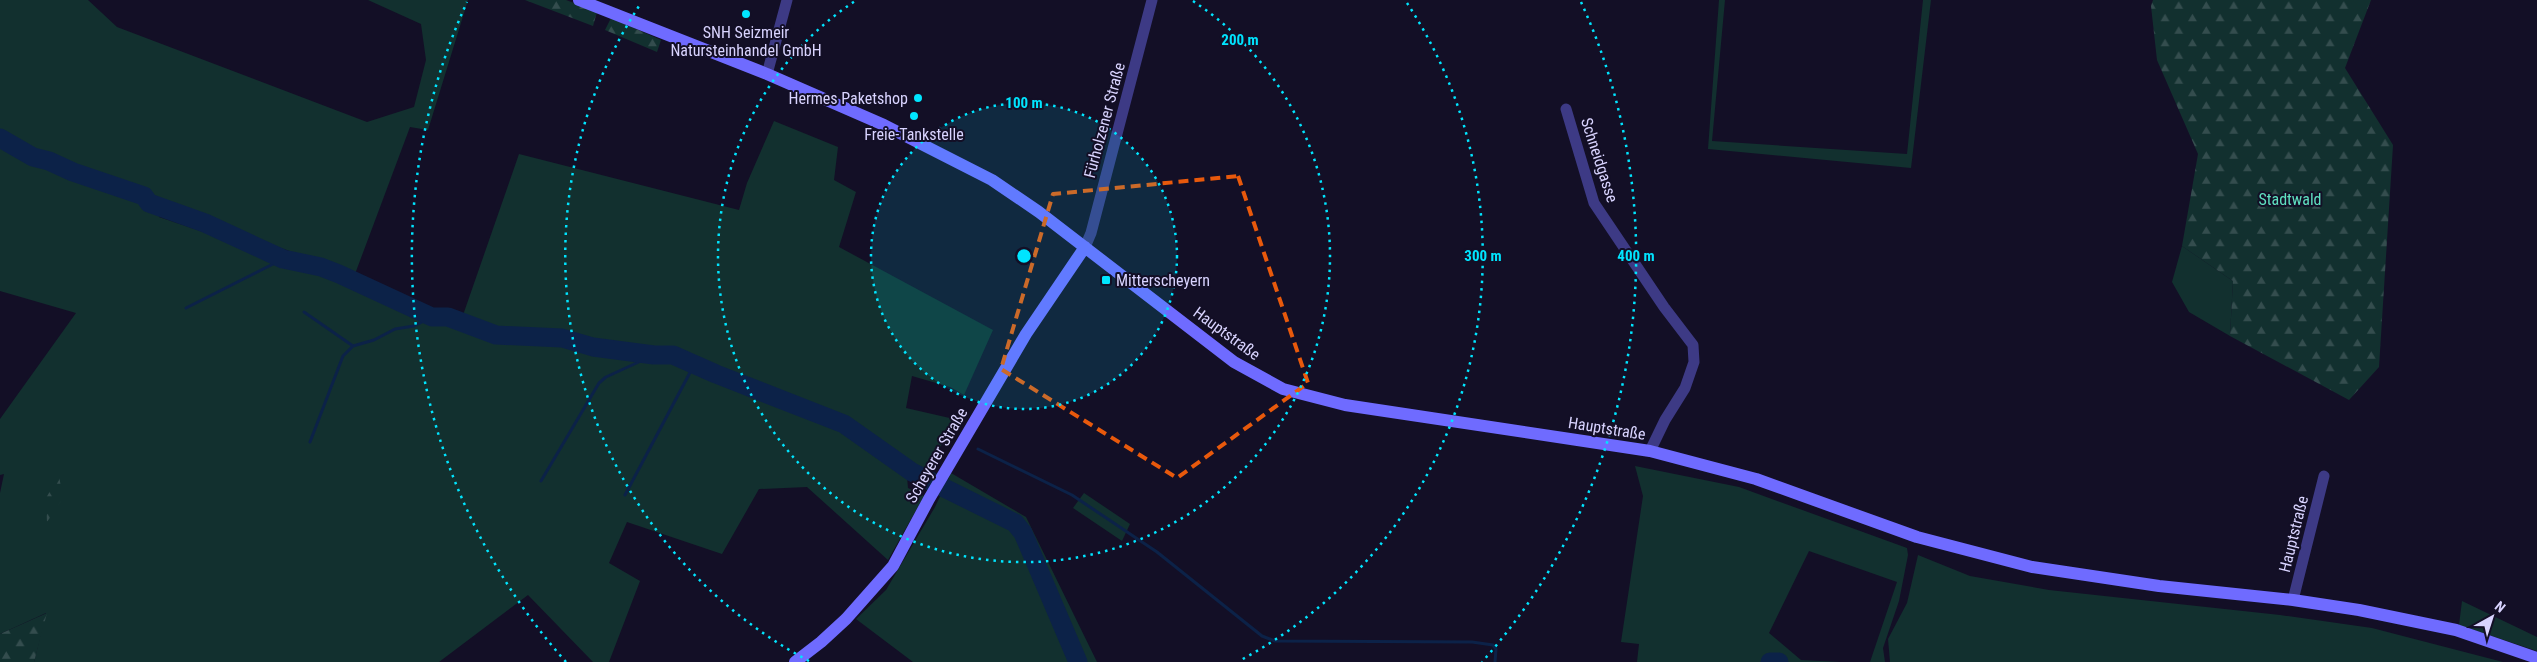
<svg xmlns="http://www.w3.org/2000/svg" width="2537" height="662" viewBox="0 0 2537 662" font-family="'Roboto Condensed',sans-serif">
  <defs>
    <pattern id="forest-firs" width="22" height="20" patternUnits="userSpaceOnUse" patternTransform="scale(1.25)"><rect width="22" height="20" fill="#12302f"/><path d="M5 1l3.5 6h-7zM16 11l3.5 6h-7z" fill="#344d4e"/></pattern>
  </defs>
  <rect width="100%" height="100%" fill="#130f26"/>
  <path fill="#12302f" d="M 0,0 L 88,0 L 117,27 L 367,122 L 414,107 L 426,60 L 421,24 L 368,0 L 468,0 L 428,130 L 410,127 L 355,274 L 261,241 L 156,196 L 159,217 L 283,259 L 432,317 L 463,322 L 496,335 L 562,338 L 673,355 L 694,365 L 710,381 L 840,430 L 907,477 L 908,488 L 924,496 L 888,560 L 807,487 L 759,489 L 722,554 L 627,522 L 609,563 L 640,581 L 609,662 L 593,662 L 528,595 L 439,662 L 34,662 L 46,613 L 0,634 L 0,493 L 4,474 L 0,475 L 0,419 L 76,313 L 0,291 Z
    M 1719,0 L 1725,0 L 1712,141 L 1907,154 L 1923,0 L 1931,0 L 1911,168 L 1708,149 Z
    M 774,121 L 838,147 L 834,180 L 856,192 L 839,247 L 993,330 L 964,395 L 950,387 L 912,376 L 906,408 L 954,419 L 927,475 L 887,450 L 852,424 L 692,357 L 658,349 L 564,333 L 498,331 L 462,318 L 519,154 L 739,210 L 747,183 Z
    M 2182,246 L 2233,281 L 2230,336 L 2189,312 L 2172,282 Z
    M 1635,466 L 1739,487 L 1907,548 L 1908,555 L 1899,601 L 1883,648 L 1885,662 L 1870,662 L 1897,582 L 1809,551 L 1769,633 L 1801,660 L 1840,662 L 1637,662 L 1639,644 L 1621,642 L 1643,496 Z
    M 951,473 L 1026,517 L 1097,662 L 913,662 L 856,619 L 886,590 L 935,507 Z
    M 1084,493 L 1130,524 L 1122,541 L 1073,508 Z
    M 1918,555 L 1970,576 L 2049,590 L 2280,615 L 2372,628 L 2503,662 L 1890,662 L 1888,639 L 1907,603 Z
    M 2462,601 L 2537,637 L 2537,651 L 2459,625 Z"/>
  <path fill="url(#forest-firs)" d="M 525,0 L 566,0 L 597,12 L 593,26 Z
    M 2153,0 L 2371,0 L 2345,68 L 2393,145 L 2379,367 L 2349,400 L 2230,336 L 2233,281 L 2182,246 L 2198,154 L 2157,60 L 2151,6 Z
    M 611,18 L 661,40 L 657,52 L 605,30 Z
    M 59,476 L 63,498 L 47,522 L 46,498 Z
    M 47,613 L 34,662 L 0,662 L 0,634 Z"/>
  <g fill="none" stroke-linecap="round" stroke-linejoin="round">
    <path stroke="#0c2248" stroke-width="3" d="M 186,308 L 283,259
      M 304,312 L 353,346
      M 310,442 L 343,356 L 353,346 L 374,340 L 395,329 L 414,326 L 432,317
      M 978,449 L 1072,495 L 1157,552 L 1262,636 L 1275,641 L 1472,642 L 1493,645 L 1496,649 L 1495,662
      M 541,481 L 599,383 L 606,377 L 654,355
      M 625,495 L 694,365"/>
    <path stroke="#0c2248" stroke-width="19" d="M 0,138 L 33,157 L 49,161 L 73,172 L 144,196 L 149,203 L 205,223 L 283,259 L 321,267 L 339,274 L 432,317 L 448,317 L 496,335 L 562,338 L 593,347 L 654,355 L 673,355 L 716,374 L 844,424 L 912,472 L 1015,523 L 1023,533 L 1078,662
      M 1770,662 L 1779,662"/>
    <path stroke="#3d3a85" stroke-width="11" d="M 767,74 L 787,0
      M 1566,109 L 1594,203 L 1664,307 L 1693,345 L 1694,362 L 1685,388 L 1665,420 L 1650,451
      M 1085,247 L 1091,233 L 1152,0
      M 2293,600 L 2324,476"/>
    <path stroke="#6f6bff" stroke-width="12" d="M 579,0 L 767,74 L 884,125 L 992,180 L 1039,212 L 1234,362 L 1283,389 L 1345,405 L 1650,451 L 1756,479 L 1917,537 L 2032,567 L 2159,586 L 2293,600 L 2359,610 L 2456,630 L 2537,658
      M 795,662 L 821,642 L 846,619 L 893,566 L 929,499 L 1026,334 L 1085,247"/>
  </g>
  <path fill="none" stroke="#e8590c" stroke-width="4" stroke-dasharray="10 6" stroke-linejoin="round" d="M 1238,176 L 1308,383 L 1177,478 L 1001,369 L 1053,194 Z"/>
  <circle cx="1024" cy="256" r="153" fill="#00e5ff" fill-opacity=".12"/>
  <g fill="none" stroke="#00e5ff" stroke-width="2.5" stroke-dasharray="2.5 5">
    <circle cx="1024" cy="256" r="153"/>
    <path d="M1193 1A306 306 0 1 1 855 1"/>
    <path d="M809 661A459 459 0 0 1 641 3M1407 3A459 459 0 0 1 1239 661"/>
    <path d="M566 662A612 612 0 0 1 467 2M1581 2A612 612 0 0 1 1482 662"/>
  </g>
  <g fill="#00e5ff" stroke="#130f26" stroke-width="2">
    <circle cx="746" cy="14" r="5"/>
    <circle cx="918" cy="98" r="5"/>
    <circle cx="914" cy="116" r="5"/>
    <rect x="1101" y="275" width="10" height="10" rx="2.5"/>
  </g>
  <g text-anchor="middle" stroke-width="4" stroke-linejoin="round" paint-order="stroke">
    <g font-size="16" fill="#d9d4ff" stroke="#130f26">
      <text x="746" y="38">SNH Seizmeir<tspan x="746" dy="18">Natursteinhandel GmbH</tspan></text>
      <text x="908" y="104" text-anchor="end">Hermes Paketshop</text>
      <text x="914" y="140">Freie-Tankstelle</text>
      <text x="1116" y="286" text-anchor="start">Mitterscheyern</text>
    </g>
    <g font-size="16" fill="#d9d4ff" stroke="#130f26">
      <text transform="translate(1104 120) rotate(-75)" y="6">Fürholzener Straße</text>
      <text transform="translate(1600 160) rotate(72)" y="6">Schneidgasse</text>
      <text transform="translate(1227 333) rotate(36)" y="6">Hauptstraße</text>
      <text transform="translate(1607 428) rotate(9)" y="6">Hauptstraße</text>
      <text transform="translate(936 455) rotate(-60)" y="6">Scheyerer Straße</text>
      <text transform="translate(2293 534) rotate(-76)" y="6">Hauptstraße</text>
    </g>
    <g font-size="16" fill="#5fe0c0" stroke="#130f26">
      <text x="2290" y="205">Stadtwald</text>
    </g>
  </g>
  <circle cx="1024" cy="256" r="8" fill="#00e5ff" stroke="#130f26" stroke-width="2.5"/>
  <g font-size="15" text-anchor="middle" font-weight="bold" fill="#00e5ff" stroke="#130f26" stroke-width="4" stroke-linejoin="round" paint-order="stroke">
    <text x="1240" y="45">200 m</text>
    <text x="1024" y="108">100 m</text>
    <text x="1483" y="261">300 m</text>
    <text x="1636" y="261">400 m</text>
  </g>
  <g transform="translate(2492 617) rotate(39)" stroke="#130f26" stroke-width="4" paint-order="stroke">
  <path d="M0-4L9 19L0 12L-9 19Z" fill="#d9d4ff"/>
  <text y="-8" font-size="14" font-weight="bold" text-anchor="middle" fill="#d9d4ff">N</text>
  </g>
</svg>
